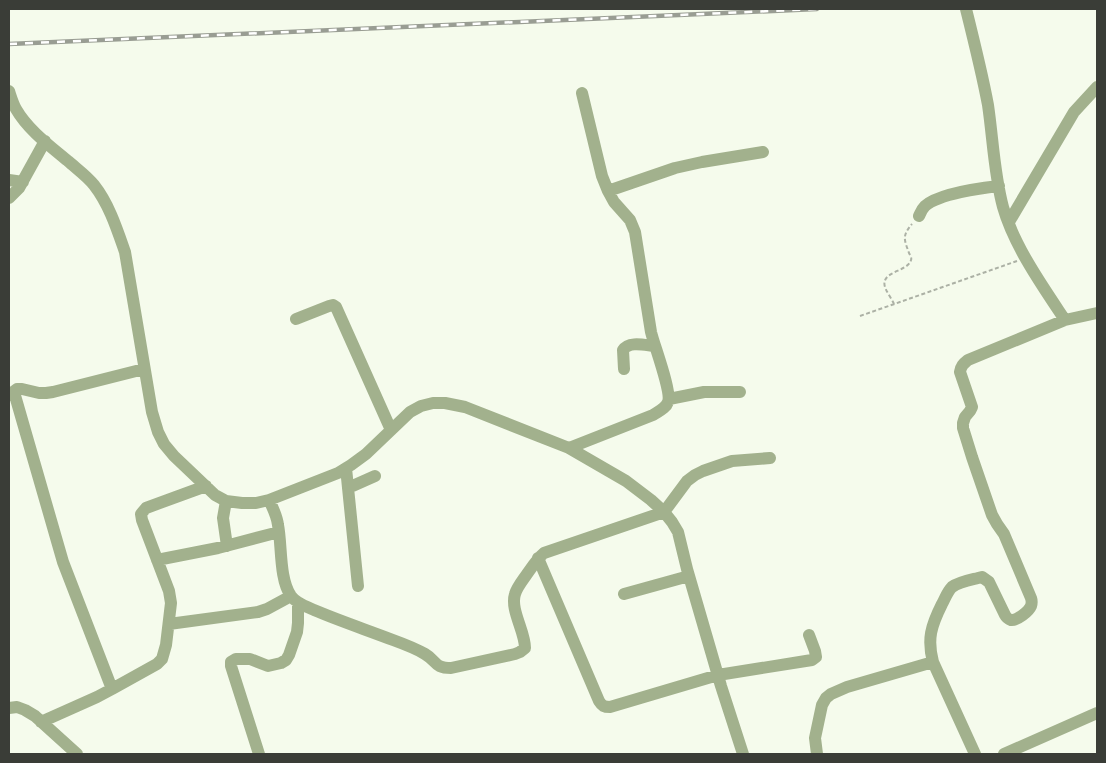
<svg xmlns="http://www.w3.org/2000/svg" width="1106" height="763" viewBox="0 0 1106 763" font-family="Ubuntu,sans-serif">
  <rect width="100%" height="100%" fill="#f5fbec"/>
  <g fill="none" stroke-linecap="round" stroke-linejoin="round">
    <path stroke="#acb1a5" stroke-width="2" stroke-dasharray="4 2.5" stroke-linecap="butt" d="M 894,304 C 892,299 887,293 885,287 C 880,271 908,272 911,260 C 912,258 910,255 909,253 C 904,239 902,236 912,224
      M 860,316 L 1017,261"/>
    <path stroke="#a2b18d" stroke-width="12" d="M 966,9 C 974,41 982,73 988,105 C 993,139 994,174 1003,207 C 1014,246 1043,287 1065,320
      M 9,91 C 11,97 13,104 16,109 C 28,130 50,146 68,161 C 77,169 87,176 94,185 C 109,204 117,229 125,252 L 152,412 L 158,432 L 164,444 L 174,456 L 215,495 L 226,501 L 242,503 L 256,503 L 269,500 L 338,473 L 351,465 L 366,454 L 410,412 L 421,406 L 433,403 L 445,403 L 465,407 L 569,448 L 626,481 L 651,500 L 664,512 L 672,522 L 678,532 L 687,569 L 721,686 L 743,754
      M 9,180 L 23,182
      M 608,191 L 675,168 L 702,162 L 763,152
      M 9,198 L 19,188 L 45,141
      M 919,216 C 921,212 922,209 925,206 C 939,194 981,188 999,186
      M 1009,222 L 1074,112 L 1097,87
      M 296,319 L 329,306 L 333,305 L 336,307 L 391,430
      M 624,369 L 623,350 C 629,341 644,345 654,346
      M 14,392 L 63,562 L 112,689 L 97,697 L 41,722
      M 9,395 L 17,389 L 22,389 L 39,393 L 46,393 L 53,392 L 144,369
      M 669,399 L 704,392 L 740,392
      M 569,448 L 653,415 C 659,411 666,408 668,402 C 672,392 654,345 651,332 L 635,232 L 630,220 L 614,202 L 608,191 L 602,176 L 582,93
      M 346,468 L 358,586
      M 348,488 L 375,476
      M 269,500 C 273,508 277,516 278,525 C 282,545 279,579 291,596 C 297,604 306,606 314,610 C 340,621 367,630 393,640 C 404,644 415,648 425,654 C 437,661 434,668 451,668 L 515,654 L 520,652 L 525,648 C 525,631 510,610 515,594 C 517,587 523,580 527,574 C 532,567 537,559 544,553 L 664,512 L 687,481 L 695,475 L 703,471 L 732,461 L 770,458
      M 226,501 L 223,518 L 227,546
      M 538,558 L 599,701 C 602,706 604,707 610,707 L 718,675 L 812,660 L 816,657 L 815,651 L 809,635
      M 157,560 L 218,548 L 279,532
      M 624,594 L 689,576
      M 169,624 L 258,612 L 267,609 L 291,596
      M 112,689 L 157,664 L 162,659 L 166,645 L 171,603 L 169,591 L 142,520 L 141,514 L 146,508 L 206,486
      M 9,708 L 17,707 L 25,710 L 35,716 L 77,754
      M 259,754 L 231,666 L 231,662 L 236,659 L 250,659 L 268,666 L 281,663 L 286,660 L 289,655 L 297,632 L 298,623 L 298,603
      M 817,754 L 815,738 L 822,705 L 826,698 L 831,694 L 847,687 L 933,662
      M 975,754 L 933,662 C 927,639 931,626 942,604 C 945,599 947,592 952,587 C 959,582 970,580 978,578 L 982,577 L 989,582 L 1005,615 C 1006,617 1008,619 1011,620 C 1017,621 1029,611 1031,606 C 1032,603 1032,601 1031,598 L 1004,534 L 997,524 L 992,515 L 972,457 L 963,428 L 963,423 L 965,417 L 970,411 L 972,407 L 960,372 C 961,366 963,364 968,360 L 1065,320 L 1097,313
      M 1004,754 L 1097,713"/>
    <defs>
      <path id="rail" d="M 9,44 L 817,9"/>
    </defs>
    <use href="#rail" stroke="#999d93" stroke-width="4.5"/>
    <use href="#rail" stroke="#fff" stroke-width="2.5" stroke-dasharray="8" stroke-linecap="butt"/>
  </g>
  <rect width="1106" height="763" fill="none" stroke="#3a3d37" stroke-width="20"/>
</svg>
